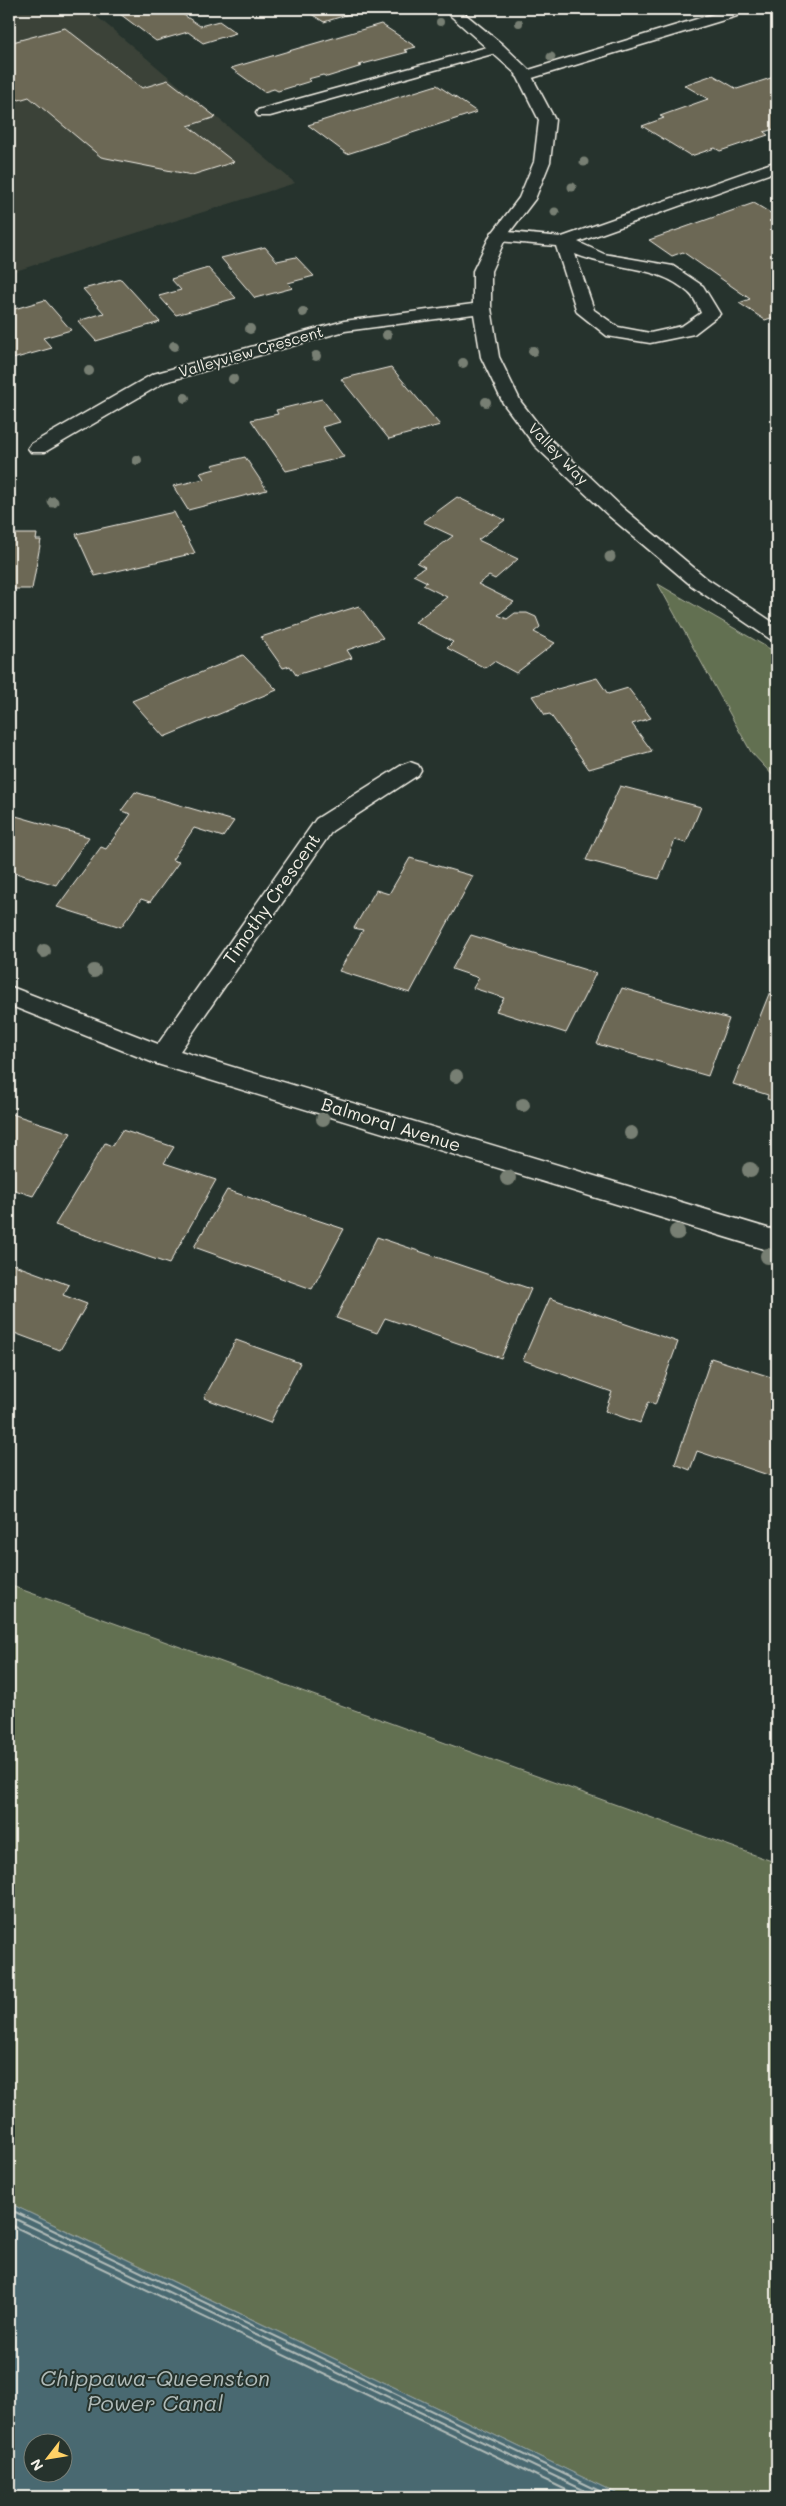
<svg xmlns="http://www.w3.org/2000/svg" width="786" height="2506" viewBox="0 0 786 2506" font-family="Mali,sans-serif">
  <rect width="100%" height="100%" fill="#26332d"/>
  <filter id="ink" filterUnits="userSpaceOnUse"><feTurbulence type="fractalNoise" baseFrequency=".02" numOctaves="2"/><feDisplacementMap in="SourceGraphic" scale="10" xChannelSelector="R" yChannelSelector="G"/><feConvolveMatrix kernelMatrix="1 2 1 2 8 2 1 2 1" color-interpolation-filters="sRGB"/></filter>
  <g filter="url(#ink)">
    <path fill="#3b4339" d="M 31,9 L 88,9 L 295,183 L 9,273 L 9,15 Z"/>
    <path fill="#626f51" stroke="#abb09c" d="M 658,584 L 777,653 L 777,780 L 751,752 Z
      M 9,1585 L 777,1863 L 777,2497 L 624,2497 L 9,2203 Z"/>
    <path fill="#4a6971" stroke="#8e9fa1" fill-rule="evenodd" d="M 9,2203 L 73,2234 L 624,2497 L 9,2497 ZM 32,2444 L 62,2444 L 62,2474 L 32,2474 Z"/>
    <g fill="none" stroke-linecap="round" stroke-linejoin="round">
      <path stroke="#b0bbb8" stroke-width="2" d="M 9,2209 L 612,2497
        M 9,2216 L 598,2497
        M 9,2224 L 581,2497"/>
    </g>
    <path fill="#6c6755" stroke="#f4f1e8" d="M 123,9 L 175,9 L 200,26 L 219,21 L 236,33 L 203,43 L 188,32 L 156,41 L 116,11 Z
      M 318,9 L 365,9 L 324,22 L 308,12 Z
      M 381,24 L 416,47 L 404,50 L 408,52 L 359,65 L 362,66 L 327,77 L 323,75 L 308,79 L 311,81 L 278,91 L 274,89 L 264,92 L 231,68 Z
      M 65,28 L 142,88 L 168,80 L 216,117 L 188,126 L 234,162 L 192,175 L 101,157 L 29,97 L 19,100 L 9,91 L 9,43 Z
      M 713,75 L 737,89 L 777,76 L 777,128 L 764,132 L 768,135 L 720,151 L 715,148 L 691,156 L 642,126 L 664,118 L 660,116 L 708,99 L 684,85 Z
      M 437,85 L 477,112 L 347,154 L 308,125 Z
      M 754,203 L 777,217 L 769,221 L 777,227 L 777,316 L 765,320 L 739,303 L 750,299 L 683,252 L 672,256 L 649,240 Z
      M 265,247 L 277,261 L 296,257 L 314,276 L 288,283 L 293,288 L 255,298 L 221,258 Z
      M 208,268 L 236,298 L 176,315 L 159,296 L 181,290 L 171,279 Z
      M 121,279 L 160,322 L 96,341 L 78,321 L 104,313 L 83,289 Z
      M 45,300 L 71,330 L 43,338 L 52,348 L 9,360 L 9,314 L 14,313 L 11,310 Z
      M 391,367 L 440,425 L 389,439 L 341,379 Z
      M 322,399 L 340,422 L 322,427 L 344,457 L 286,471 L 251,420 L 278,414 L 276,410 Z
      M 245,457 L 267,490 L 188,510 L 173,486 L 204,479 L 200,473 L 215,469 L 212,465 Z
      M 457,497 L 505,520 L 478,540 L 518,559 L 495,579 L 489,576 L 478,584 L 514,602 L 498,615 L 507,619 L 515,613 L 527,613 L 536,617 L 540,627 L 534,632 L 555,643 L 516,673 L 494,661 L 485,668 L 447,648 L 453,642 L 415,622 L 447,597 L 423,585 L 427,582 L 413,575 L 425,567 L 417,563 L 453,536 L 423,522 Z
      M 174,512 L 195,553 L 95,576 L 76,534 Z
      M 9,534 L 37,534 L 36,540 L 41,540 L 32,589 L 9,589 Z
      M 359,606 L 383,638 L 347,650 L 352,658 L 296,675 L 290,666 L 283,668 L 261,637 Z
      M 243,655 L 277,690 L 164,737 L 132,701 Z
      M 597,678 L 608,694 L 628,688 L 651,718 L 632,724 L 652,751 L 589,769 L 550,714 L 545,715 L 532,696 Z
      M 620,786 L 701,807 L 686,843 L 675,840 L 659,879 L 586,860 Z
      M 135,792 L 234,821 L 223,837 L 194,828 L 172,860 L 179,862 L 150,902 L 141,899 L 121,927 L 57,907 L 101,847 L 106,849 L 131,814 L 121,811 Z
      M 9,814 L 89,837 L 56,885 L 9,871 Z
      M 410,858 L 473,876 L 410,993 L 339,971 L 363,930 L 354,928 L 376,890 L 389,894 Z
      M 471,935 L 596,973 L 566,1033 L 496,1011 L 504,998 L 473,988 L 479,978 L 452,969 Z
      M 622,988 L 729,1019 L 708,1076 L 597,1044 Z
      M 769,994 L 777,996 L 777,1103 L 767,1099 L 768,1095 L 733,1084 Z
      M 9,1113 L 71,1133 L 33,1196 L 9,1188 Z
      M 122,1130 L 174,1147 L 164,1163 L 216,1180 L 169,1264 L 55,1225 L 105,1143 L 112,1146 Z
      M 227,1190 L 344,1229 L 312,1289 L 194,1247 Z
      M 377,1237 L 531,1289 L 501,1358 L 385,1318 L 377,1333 L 336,1318 Z
      M 9,1263 L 69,1285 L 63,1295 L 87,1304 L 60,1350 L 9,1331 Z
      M 550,1298 L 678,1342 L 655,1405 L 648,1402 L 640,1423 L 605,1411 L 612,1392 L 523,1360 Z
      M 236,1340 L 300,1363 L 270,1423 L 204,1398 Z
      M 711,1358 L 777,1379 L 777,1478 L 697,1451 L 690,1470 L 675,1464 Z"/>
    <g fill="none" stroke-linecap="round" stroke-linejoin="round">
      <defs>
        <path id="lane" d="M 718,9 L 735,9 L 739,13 L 737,16 L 529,79 L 524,81 L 516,76 L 519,73 L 720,12 Z
          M 498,44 L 505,48 L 503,51 L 270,116 L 258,116 L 256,113 L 258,110 Z
          M 777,161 L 777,171 L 578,242 L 604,254 L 673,266 L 703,286 L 720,314 L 694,334 L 650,343 L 607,336 L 577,312 L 556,246 L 498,241 L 492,240 L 490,236 L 492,232 L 498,231 L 562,237 ZM 575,254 C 612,270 658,264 689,293 C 694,297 698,306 701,313 L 682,326 L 650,333 L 618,327 L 594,310 Z"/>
        <path id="street" d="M 443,9 L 459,9 L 503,45 L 528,69 L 555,120 L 550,162 L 535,199 L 506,237 L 491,271 L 491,308 L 499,357 L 521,402 L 549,438 L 623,508 L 706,578 L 777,625 L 777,641 L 770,639 L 692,586 L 609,516 L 535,446 L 503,403 L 481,357 L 474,314 L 345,331 L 165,382 L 45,452 L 31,452 L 28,448 L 31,444 L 153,374 L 344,321 L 473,304 L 473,271 L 490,236 L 519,198 L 534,162 L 539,120 L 516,74 Z
          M 410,762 L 418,765 L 421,770 L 418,775 L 332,831 L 180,1051 L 777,1231 L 777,1253 L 154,1063 L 9,1005 L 9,986 L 158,1044 L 316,819 L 402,765 Z"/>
      </defs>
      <use href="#lane" stroke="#f4f1e8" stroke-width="3"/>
      <use href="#street" stroke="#f4f1e8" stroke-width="3"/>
      <use href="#lane" fill="#26332d" fill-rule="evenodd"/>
      <use href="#street" fill="#26332d" fill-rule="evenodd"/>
    </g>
    <g fill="#777f73">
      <circle cx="440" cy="22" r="4"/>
      <circle cx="519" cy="23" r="4"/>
      <circle cx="551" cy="57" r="4.5"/>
      <circle cx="584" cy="162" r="4.5"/>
      <circle cx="572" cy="187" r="4.5"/>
      <circle cx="555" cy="212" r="4.5"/>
      <circle cx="303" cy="312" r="5"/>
      <circle cx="250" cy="329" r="5"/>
      <circle cx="387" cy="335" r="5"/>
      <circle cx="174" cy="346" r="5"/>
      <circle cx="533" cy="351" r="5"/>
      <circle cx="316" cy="356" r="5"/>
      <circle cx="463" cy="363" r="5"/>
      <circle cx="89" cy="371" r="5"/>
      <circle cx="233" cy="379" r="5"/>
      <circle cx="185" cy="398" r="5"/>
      <circle cx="486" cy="402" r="5"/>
      <circle cx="137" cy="460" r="5"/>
      <circle cx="53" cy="502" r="5.5"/>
      <circle cx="610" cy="557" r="5.5"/>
      <circle cx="44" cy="951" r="7"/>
      <circle cx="94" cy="971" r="7"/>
      <circle cx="456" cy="1076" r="7"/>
      <circle cx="523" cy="1105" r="7"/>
      <circle cx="323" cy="1119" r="7"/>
      <circle cx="631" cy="1133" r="7"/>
      <circle cx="750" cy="1170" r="8"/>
      <circle cx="508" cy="1178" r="8"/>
      <circle cx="677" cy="1232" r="8"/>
      <circle cx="768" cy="1256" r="8"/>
    </g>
  </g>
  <g text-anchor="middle" stroke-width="4" stroke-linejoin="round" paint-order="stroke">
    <g font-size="15" fill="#f4f1e8" stroke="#26332d">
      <text transform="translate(251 352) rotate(-16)" y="5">Valleyview Crescent</text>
      <text transform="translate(558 454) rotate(46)" y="5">Valley Way</text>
    </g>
    <g font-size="18" fill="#f4f1e8" stroke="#26332d">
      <text transform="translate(272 899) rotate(-55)" y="6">Timothy Crescent</text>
      <text transform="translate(391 1125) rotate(17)" y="6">Balmoral Avenue</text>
    </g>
    <g font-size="22" font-style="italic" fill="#b0bbb8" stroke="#26332d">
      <text x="155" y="2386">Chippawa-Queenston<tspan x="155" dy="25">Power Canal</tspan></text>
    </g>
  </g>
  <rect width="786" height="2506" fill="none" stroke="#26332d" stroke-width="30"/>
  <rect x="15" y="15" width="756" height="2476" fill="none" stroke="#f4f1e8" stroke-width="2" filter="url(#ink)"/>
  <g transform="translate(48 2458) rotate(239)"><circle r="24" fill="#26332d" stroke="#787f78"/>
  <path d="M0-4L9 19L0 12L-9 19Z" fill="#ffd166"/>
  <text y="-8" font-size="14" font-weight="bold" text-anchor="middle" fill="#f4f1e8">N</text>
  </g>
</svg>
